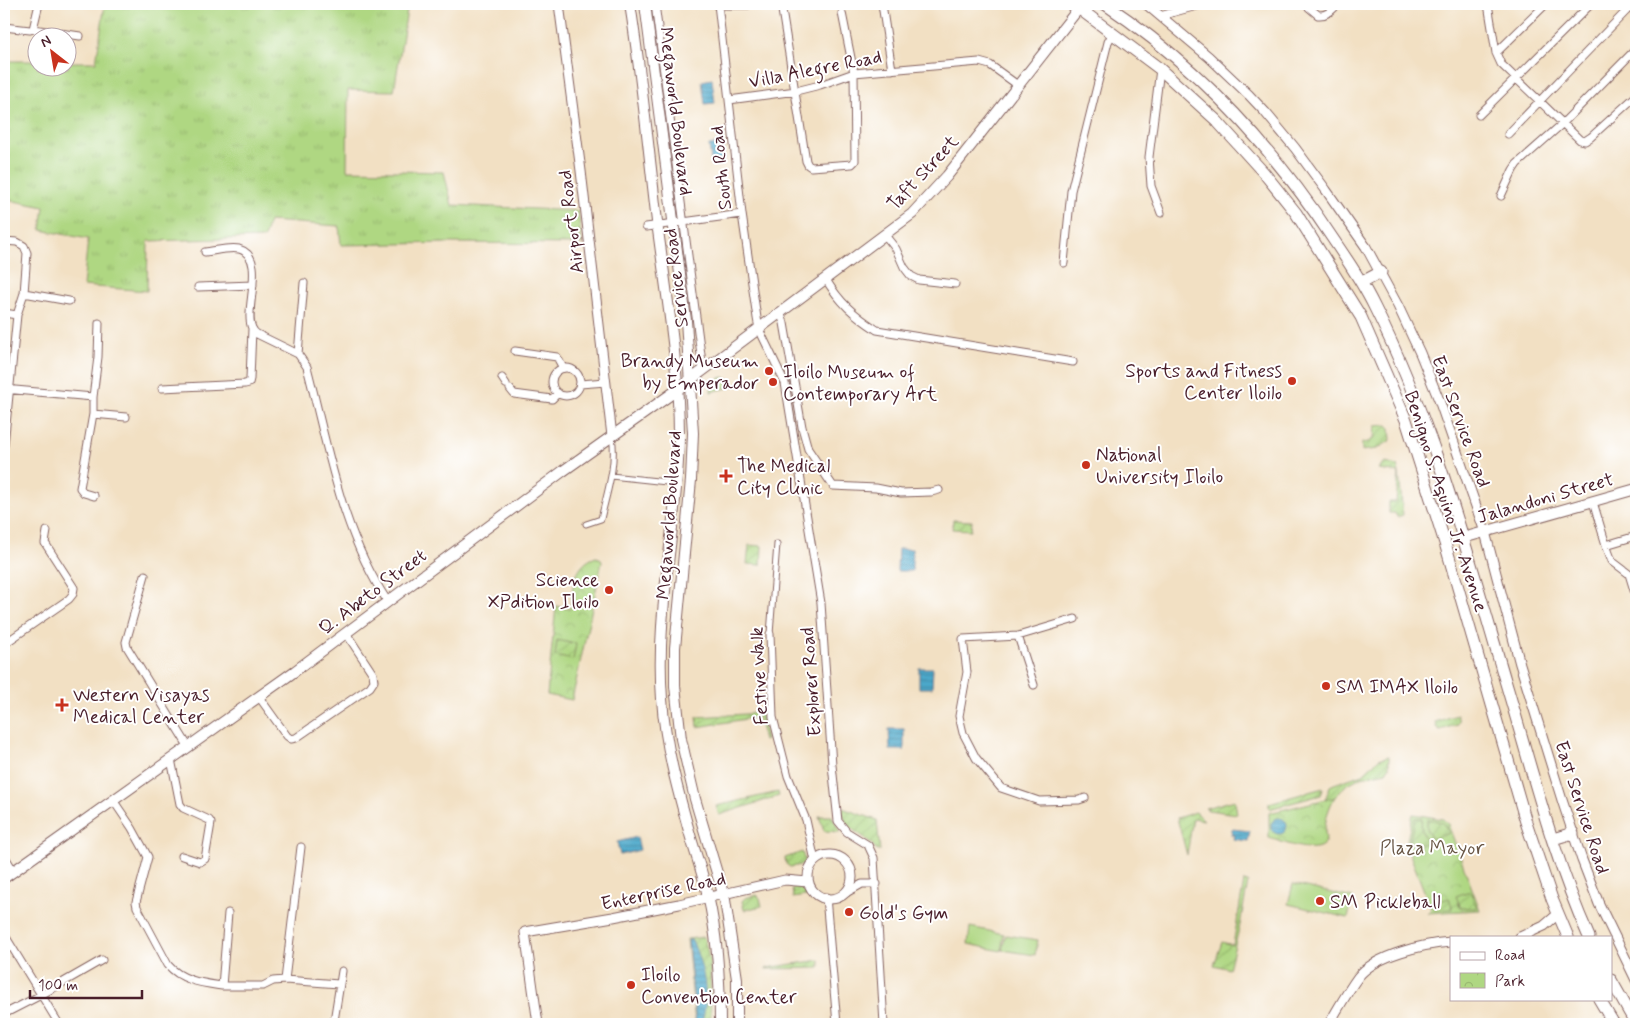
<svg xmlns="http://www.w3.org/2000/svg" width="1640" height="1028" viewBox="0 0 1640 1028" font-family="Mynerve,sans-serif">
  <defs>
    <pattern id="grass-tufts" width="24" height="20" patternUnits="userSpaceOnUse" patternTransform="scale(1.25)"><rect width="24" height="20" fill="#afd782"/><path d="M3 7l-1-3M5 7V3M7 7l1-3M15 17l-1-3M17 17v-4M19 17l1-3" fill="none" stroke="#98b870"/></pattern>
    <pattern id="park-crowns" width="20" height="18" patternUnits="userSpaceOnUse" patternTransform="scale(1.25)"><rect width="20" height="18" fill="#afd782"/><path d="M2 6a3 3 0 1 1 6 0M12 15a3 3 0 1 1 6 0" fill="none" stroke="#98b870"/></pattern>
    <pattern id="garden-furrows" width="10" height="10" patternUnits="userSpaceOnUse" patternTransform="scale(1.25)"><rect width="10" height="10" fill="#afd782"/><path d="M-1 1l2-2M0 10L10 0M9 11l2-2" fill="none" stroke="#98b870"/></pattern>
    <pattern id="water-rules" width="6" height="5" patternUnits="userSpaceOnUse" patternTransform="scale(1.25)"><rect width="6" height="5" fill="#4ca8ca"/><path d="M0 2.5h6" fill="none" stroke="#4188a4"/></pattern>
  </defs>
  <rect width="100%" height="100%" fill="#fff"/>
  <filter id="ink" filterUnits="userSpaceOnUse"><feTurbulence type="fractalNoise" baseFrequency=".02" numOctaves="2"/><feDisplacementMap in="SourceGraphic" scale="10" xChannelSelector="R" yChannelSelector="G"/><feConvolveMatrix kernelMatrix="1 2 1 2 8 2 1 2 1" color-interpolation-filters="sRGB"/></filter>
  <filter id="wash" filterUnits="userSpaceOnUse"><feTurbulence type="fractalNoise" baseFrequency=".0096" numOctaves="4" result="noise"/><feDisplacementMap in="SourceGraphic" scale="20" xChannelSelector="R" yChannelSelector="G"/><feGaussianBlur stdDeviation="1.12" result="paint"/><feColorMatrix in="noise" values="0 0 0 0 0 0 0 0 0 0 0 0 0 0 0 0 0 1.4 0 .05"/><feComposite in="paint" operator="in"/></filter>
  <g filter="url(#wash)">
    <rect width="100%" height="100%" fill="#f2e0c3"/>
    <path fill="url(#grass-tufts)" stroke="#7c7b56" d="M 105,4 L 408,4 L 394,91 L 348,90 L 347,170 L 444,172 L 452,205 L 578,211 L 582,244 L 450,243 L 341,245 L 339,226 L 269,221 L 264,238 L 148,241 L 147,291 L 83,286 L 88,239 L 41,230 L 44,207 L 4,199 L 4,61 L 37,61 L 38,68 L 68,68 L 68,62 L 96,62 Z"/>
    <path fill="url(#park-crowns)" stroke="#7c7b56" d="M 596,557 L 600,558 L 602,562 L 572,700 L 547,695 L 556,606 L 570,609 C 572,589 574,564 596,557 Z
      M 1335,797 C 1329,807 1325,819 1325,831 C 1325,834 1326,837 1326,839 C 1323,859 1280,841 1269,838 L 1269,813 Z
      M 1413,814 L 1443,819 L 1448,824 L 1480,910 L 1427,913 L 1431,909 L 1409,852 L 1404,854 Z"/>
    <path fill="url(#garden-furrows)" stroke="#7c7b56" d="M 724,377 L 729,380 L 735,386 L 711,392 C 711,383 715,379 724,377 Z
      M 1387,425 L 1390,428 L 1391,440 L 1377,449 L 1362,451 L 1362,443 L 1368,442 L 1374,438 L 1375,426 Z
      M 1386,463 L 1397,466 L 1399,473 L 1403,515 L 1397,517 L 1395,513 L 1389,513 L 1389,502 L 1396,502 L 1399,473 L 1379,470 L 1382,465 Z
      M 953,520 L 972,521 L 971,530 L 952,529 Z
      M 749,545 L 762,546 L 761,565 L 747,564 Z
      M 557,640 L 576,644 L 573,660 L 555,656 Z
      M 761,713 L 766,740 L 764,741 L 758,717 L 698,727 L 697,717 Z
      M 1457,715 L 1459,721 L 1457,725 L 1440,730 L 1436,727 L 1435,722 Z
      M 1389,756 L 1389,767 L 1386,772 L 1361,777 L 1346,785 L 1335,797 L 1325,800 L 1330,786 L 1334,784 L 1363,774 L 1379,759 Z
      M 1323,788 L 1321,795 L 1269,809 L 1269,803 Z
      M 778,792 L 779,796 L 719,815 L 716,806 Z
      M 1235,800 L 1237,814 L 1208,810 L 1205,808 Z
      M 842,808 L 877,820 L 880,851 L 877,851 C 864,830 844,834 842,808 Z
      M 1196,812 L 1204,820 L 1193,818 L 1187,855 L 1177,818 Z
      M 819,816 L 832,816 L 840,832 L 824,831 Z
      M 1415,818 L 1422,818 C 1420,828 1422,833 1427,842 L 1417,846 L 1409,843 Z
      M 1427,819 C 1439,821 1444,821 1449,833 L 1432,839 L 1427,831 Z
      M 802,852 L 805,861 L 802,865 L 790,867 L 786,864 L 785,858 Z
      M 1244,881 L 1248,882 L 1240,925 L 1229,969 L 1214,965 L 1222,942 L 1233,945 Z
      M 807,883 L 810,886 L 811,895 L 793,898 L 792,889 L 795,886 Z
      M 1470,891 L 1477,908 L 1461,908 L 1456,896 Z
      M 757,895 L 760,898 L 762,906 L 744,910 L 742,901 L 745,898 Z
      M 1449,898 L 1453,909 L 1435,910 L 1432,904 Z
      M 704,937 L 710,962 L 711,1024 L 695,1024 L 687,939 Z
      M 820,960 L 820,968 L 766,969 L 766,968 Z"/>
    <path fill="#afd782" stroke="#7c7b56" d="M 1293,884 L 1353,898 L 1348,918 L 1288,904 Z
      M 970,927 L 1004,934 L 1001,951 L 968,944 Z
      M 1006,935 L 1038,940 L 1035,955 L 1002,950 Z"/>
    <path fill="url(#water-rules)" stroke="#4b647a" d="M 712,79 L 715,103 L 705,104 L 702,81 Z
      M 722,143 L 724,159 L 711,161 L 709,145 Z
      M 898,549 L 912,549 L 912,571 L 897,571 Z
      M 919,668 L 933,668 L 932,688 L 919,688 Z
      M 889,729 L 904,729 L 904,750 L 890,750 Z
      M1271 826a8 8 0 1 1 16 0a8 8 0 1 1-16 0Z
      M 1232,829 L 1250,831 L 1248,841 L 1233,839 L 1234,835 L 1231,835 Z
      M 637,837 L 640,850 L 620,855 L 617,842 Z
      M 688,940 L 692,940 C 703,967 711,995 701,1024 L 696,1024 Z"/>
  </g>
  <g filter="url(#ink)">
    <g fill="none" stroke-linecap="round" stroke-linejoin="round">
      <defs>
        <path id="pedestrian" d="M 611,476 L 676,483
          M 586,524 L 601,519 C 607,492 617,464 612,437
          M 770,634 L 777,544"/>
        <path id="minor" d="M 655,4 L 703,370
          M 718,4 L 742,214 L 757,318 L 759,329 L 785,383 L 821,603 L 832,765 L 838,821 L 847,832 L 868,845 L 874,858 L 884,1024
          M 781,4 L 806,161 L 808,165 L 811,167 L 852,164 L 855,161 L 854,73 L 842,13
          M 882,4 L 892,70
          M 1305,4 L 1318,15 C 1327,16 1332,10 1338,4
          M 1488,4 L 1496,53 L 1501,64 L 1580,140 L 1585,141 L 1591,137 L 1636,96
          M 718,5 L 748,5
          M 1160,16 L 1204,4
          M 4,27 L 30,30 L 33,29 L 39,4
          M 33,29 L 80,36
          M 1496,53 L 1546,4
          M 1160,69 L 1149,157 L 1151,186 L 1161,213
          M 729,100 L 796,91 L 820,85 L 854,73 L 979,62 L 990,65 L 1019,86
          M 1479,115 L 1591,4
          M 1508,134 L 1633,4
          M 1501,196 L 1513,170 L 1517,164 L 1562,124 L 1636,49
          M 646,227 L 742,214
          M 884,234 L 896,249 L 904,267 L 911,276 L 919,280 L 955,284
          M 4,241 L 17,242 L 24,246 L 27,253 L 24,293 L 17,315 L 4,445
          M 205,252 C 215,251 229,247 239,249 C 268,257 243,309 252,328 C 253,330 255,333 257,334 L 298,354 L 307,367 C 328,447 341,532 388,602
          M 1064,263 L 1071,191 L 1108,42 L 1113,33
          M 825,278 C 840,303 854,315 877,330 L 1073,362
          M 198,287 L 253,285
          M 24,293 L 69,301
          M 780,312 L 784,323 L 802,427 L 808,449 L 833,486 L 876,488 L 901,493 L 931,492 L 939,490
          M 4,313 L 17,315
          M 515,351 L 557,357 L 563,368
          M 298,354 L 304,283
          M552 382a14 14 0 1 1 28 0a14 14 0 1 1-28 0Z
          M 502,378 L 506,384
          M 580,384 L 606,382
          M 162,388 L 245,384 L 249,383 L 250,379 L 252,329
          M 4,389 L 93,397 L 93,414 L 80,488 L 84,493 L 94,496
          M 510,389 L 514,394 L 552,399 L 558,393
          M 93,397 L 98,357 L 99,323
          M 93,414 L 126,417
          M 1593,502 L 1606,545 L 1612,561 L 1629,574 L 1636,597
          M 1606,545 L 1636,536
          M 145,575 L 126,642 L 127,647 L 188,746
          M 1075,619 L 1018,636 L 963,639 L 967,672 L 959,716 L 963,733 L 976,758 L 1001,788 L 1039,801 L 1079,800 L 1085,798
          M 770,634 L 773,717 L 788,776 L 806,820 L 815,861
          M 1018,636 L 1034,685
          M 4,644 L 69,599 L 73,594 L 74,588 L 45,543 L 47,531
          M 259,697 L 287,736 L 291,739 L 296,738 L 370,687 L 374,681 L 373,674 L 346,633
          M 171,759 L 180,804 L 183,808 L 209,820 L 211,823 L 205,859 L 200,862 L 182,856
          M 113,800 L 132,828 L 148,857 L 136,902 L 137,907 L 168,965 C 182,981 202,983 222,986 L 228,913
          M 846,893 L 862,884 L 877,884
          M 820,897 L 826,897 L 837,1024
          M 4,934 L 59,1024
          M 285,980 L 339,984
          M 222,986 L 263,986 L 273,981 L 285,980 L 301,847
          M 4,1014 L 41,995 L 102,960
          M 323,1024 L 334,1021 L 342,971"/>
        <path id="tertiary" d="M 559,4 L 581,171 L 612,436
          M 1146,4 L 1209,57 L 1249,95 L 1265,112 L 1295,148 L 1326,190 L 1366,247 L 1398,306 L 1420,353 L 1439,400 L 1485,532 L 1520,664 L 1562,800 L 1582,860 L 1599,904 L 1636,980
          M808 877a22 22 0 1 1 44 0a22 22 0 1 1-44 0Z
          M 4,857 L 13,872
          M 1520,937 L 1544,926 L 1558,914
          M 538,1024 L 525,932 L 613,917 L 679,904 L 785,880 L 808,882
          M 1329,1024 C 1338,1009 1347,992 1358,977 C 1375,955 1424,944 1451,942"/>
        <path id="secondary" d="M 630,4 C 642,79 649,155 658,230 C 667,298 679,367 679,436 C 678,524 655,611 662,699 C 665,744 677,788 689,831 C 695,853 703,874 708,896 C 718,938 720,981 720,1024
          M 645,4 L 686,320 L 693,433 L 691,480 L 675,648 L 675,686 L 681,739 L 695,799 L 725,900 L 737,979 L 737,1024
          M 1463,538 L 1636,489
          M 4,878 L 295,671 L 563,471 L 677,390 L 912,214 L 947,176 L 1079,8"/>
        <path id="trunk" d="M 1073,4 L 1160,69 L 1216,120 L 1264,173 L 1296,213 L 1361,317 L 1406,420 L 1445,543 L 1526,822 L 1552,899 L 1568,937
          M 1105,4 C 1198,66 1272,146 1333,239 C 1348,261 1363,283 1375,308 C 1434,425 1468,554 1505,680 C 1531,766 1552,854 1589,937
          M 1362,282 L 1381,272
          M 1553,839 L 1573,833
          M 1611,980 L 1636,1024
          M 1599,999 L 1614,1024"/>
      </defs>
      <use href="#pedestrian" stroke="#856360" stroke-width="7"/>
      <use href="#minor" stroke="#856360" stroke-width="9"/>
      <use href="#tertiary" stroke="#856360" stroke-width="11"/>
      <use href="#secondary" stroke="#856360" stroke-width="12"/>
      <use href="#trunk" stroke="#856360" stroke-width="13"/>
      <use href="#pedestrian" stroke="#fff" stroke-width="5"/>
      <use href="#minor" stroke="#fff" stroke-width="7"/>
      <use href="#tertiary" stroke="#fff" stroke-width="9"/>
      <use href="#secondary" stroke="#fff" stroke-width="10"/>
      <use href="#trunk" stroke="#fff" stroke-width="11"/>
    </g>
  </g>
  <g fill="#c8321e" stroke="#fff" stroke-width="2">
    <circle cx="769" cy="371" r="5"/>
    <circle cx="1292" cy="381" r="5"/>
    <circle cx="773" cy="382" r="5"/>
    <circle cx="1086" cy="465" r="5"/>
    <path d="M723.5 468.5h5v5h5v5h-5v5h-5v-5h-5v-5h5z"/>
    <circle cx="609" cy="590" r="5"/>
    <circle cx="1326" cy="686" r="5"/>
    <path d="M59.5 697.5h5v5h5v5h-5v5h-5v-5h-5v-5h5z"/>
    <circle cx="1320" cy="901" r="5"/>
    <circle cx="849" cy="912" r="5"/>
    <circle cx="631" cy="985" r="5"/>
  </g>
  <g text-anchor="middle" stroke-width="4" stroke-linejoin="round" paint-order="stroke">
    <g font-size="19" fill="#4a1f2b" stroke="#fff">
      <text transform="translate(815 68) rotate(-11)" y="7">Villa Alegre Road</text>
      <text transform="translate(677 111) rotate(83)" y="7">Megaworld Boulevard</text>
      <text transform="translate(720 168) rotate(-96)" y="7">South Road</text>
      <text transform="translate(922 172) rotate(-47)" y="7">Taft Street</text>
      <text transform="translate(570 222) rotate(-97)" y="7">Airport Road</text>
      <text transform="translate(675 278) rotate(-97)" y="7">Service Road</text>
      <text transform="translate(1462 421) rotate(70)" y="7">East Service Road</text>
      <text transform="translate(1545 497) rotate(-16)" y="7">Jalandoni Street</text>
      <text transform="translate(1447 501) rotate(72)" y="7">Benigno S. Aquino Jr. Avenue</text>
      <text transform="translate(668 515) rotate(-86)" y="7">Megaworld Boulevard</text>
      <text transform="translate(372 591) rotate(-37)" y="7">Q. Abeto Street</text>
      <text transform="translate(758 676) rotate(-93)" y="7">Festive Walk</text>
      <text transform="translate(810 682) rotate(-94)" y="7">Explorer Road</text>
      <text transform="translate(1583 807) rotate(72)" y="7">East Service Road</text>
      <text transform="translate(663 890) rotate(-12)" y="7">Enterprise Road</text>
    </g>
    <g font-size="19" fill="#4a1f2b" stroke="#fff" text-anchor="start">
      <text x="759" y="367" text-anchor="end">Brandy Museum<tspan x="759" dy="22">by Emperador</tspan></text>
      <text x="1282" y="377" text-anchor="end">Sports and Fitness<tspan x="1282" dy="22">Center Iloilo</tspan></text>
      <text x="783" y="378">Iloilo Museum of<tspan x="783" dy="22">Contemporary Art</tspan></text>
      <text x="1096" y="461">National<tspan x="1096" dy="22">University Iloilo</tspan></text>
      <text x="737" y="472">The Medical<tspan x="737" dy="22">City Clinic</tspan></text>
      <text x="599" y="586" text-anchor="end">Science<tspan x="599" dy="22">XPdition Iloilo</tspan></text>
      <text x="1336" y="693">SM IMAX Iloilo</text>
      <text x="73" y="701">Western Visayas<tspan x="73" dy="22">Medical Center</tspan></text>
      <text x="1330" y="908">SM Pickleball</text>
      <text x="859" y="919">Gold's Gym</text>
      <text x="641" y="981">Iloilo<tspan x="641" dy="22">Convention Center</tspan></text>
    </g>
    <g font-size="19" fill="#685645" stroke="#fff">
      <text x="1432" y="854">Plaza Mayor</text>
    </g>
  </g>
  <rect width="1640" height="1028" fill="none" stroke="#fff" stroke-width="20"/>
  <rect x="1450" y="936" width="162" height="65" fill="#ffffff" stroke="#b7a5aa"/>
  <rect x="1460" y="952" width="25" height="8" fill="#ffffff" stroke="#b7a5aa"/>
  <text x="1495" y="960" font-size="15" fill="#4a1f2b">Road</text>
  <rect x="1460" y="973" width="25" height="15" fill="url(#park-crowns)" stroke="#b7a5aa"/>
  <text x="1495" y="986" font-size="15" fill="#4a1f2b">Park</text>
  <g transform="translate(52 52) rotate(329)"><circle r="24" fill="#ffffff" stroke="#b7a5aa"/>
  <path d="M0-4L9 19L0 12L-9 19Z" fill="#c8321e"/>
  <text y="-8" font-size="14" font-weight="bold" text-anchor="middle" fill="#4a1f2b">N</text>
  </g>
  <path d="M30 990v8h112v-8" fill="none" stroke="#4a1f2b" stroke-width="2.5"/>
  <text x="38" y="990" font-size="15" fill="#4a1f2b" stroke="#ffffff" stroke-width="4" paint-order="stroke">100 m</text>
</svg>
